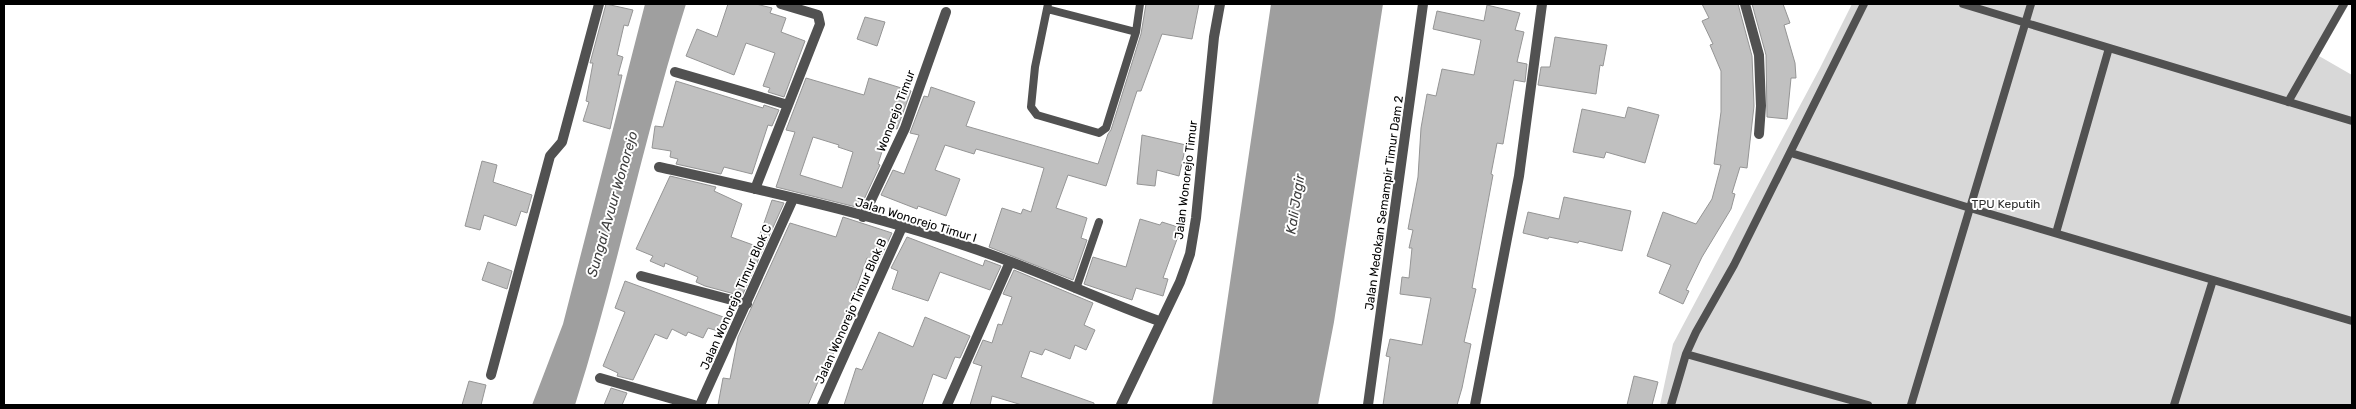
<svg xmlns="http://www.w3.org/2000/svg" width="2356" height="409" viewBox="0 0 2356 409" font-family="Rubik,sans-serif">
  <rect width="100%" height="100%" fill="#fff"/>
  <path fill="#d8d8d8" d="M 1852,4 L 2349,4 L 2319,56 L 2352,75 L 2352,405 L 1660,405 L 1673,344 L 1820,68 Z"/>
  <path fill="#9f9f9f" d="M 645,4 L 686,4 C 644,136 617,273 575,405 L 532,405 L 563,324 Z
    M 1271,4 L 1383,4 L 1334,322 L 1318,405 L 1212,405 Z"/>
  <path fill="#c0c0c0" stroke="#959595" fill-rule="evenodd" d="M 606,4 L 633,10 L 628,26 L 624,25 L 617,55 L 623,57 L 618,75 L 622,75 L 610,129 L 583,121 L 589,102 L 586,101 L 593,63 L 590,63 Z
    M 728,4 L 756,4 L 772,8 L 770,13 L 786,18 L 781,32 L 805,41 L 784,97 L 768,92 L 770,88 L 763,86 L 775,53 L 746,43 L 734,75 L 686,56 L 697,29 L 717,37 Z
    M 1146,4 L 1199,4 L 1192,39 L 1162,34 L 1141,91 L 1137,91 L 1106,186 L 1068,175 L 1056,208 L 1087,218 L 1081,238 L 1087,240 L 1073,280 L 989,247 L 1002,208 L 1021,214 L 1023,209 L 1031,212 L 1044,168 L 976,149 L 974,154 L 945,145 L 935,170 L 960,179 L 946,216 L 918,206 L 917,209 L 881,195 L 893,170 L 904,174 L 919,135 L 910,133 L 924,96 L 928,97 L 931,87 L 975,102 L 966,126 L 1098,164 L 1108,134 L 1111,130 L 1141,34 Z
    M 1702,4 L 1738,4 L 1752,56 L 1754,106 L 1747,168 L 1740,167 L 1732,193 L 1735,194 L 1731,209 L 1702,257 L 1686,290 L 1689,291 L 1683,304 L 1659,293 L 1671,265 L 1647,256 L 1663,212 L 1696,224 L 1712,199 L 1721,165 L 1714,164 L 1721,112 L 1721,71 L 1710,45 L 1713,44 L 1702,21 L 1709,18 Z
    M 1752,4 L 1783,4 L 1790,23 L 1784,25 L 1795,63 L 1796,78 L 1791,78 L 1787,119 L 1767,117 L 1766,55 Z
    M 1487,5 L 1520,13 L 1515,30 L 1524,32 L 1517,62 L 1527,64 L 1525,82 L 1514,80 L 1503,144 L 1497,143 L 1491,174 L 1493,175 L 1472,288 L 1476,289 L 1464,342 L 1471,344 L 1462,388 L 1457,405 L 1383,405 L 1390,357 L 1386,356 L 1390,339 L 1422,345 L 1431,298 L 1400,294 L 1402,277 L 1409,278 L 1412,248 L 1409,248 L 1413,230 L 1408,229 L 1418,177 L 1421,128 L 1427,94 L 1436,96 L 1442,69 L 1474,75 L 1481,40 L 1433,29 L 1437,11 L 1484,21 Z
    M 865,17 L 885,22 L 877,46 L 857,39 Z
    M 1555,37 L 1607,45 L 1603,66 L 1600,65 L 1596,94 L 1538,85 L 1541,67 L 1550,67 Z
    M 806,78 L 864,95 L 869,78 L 911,91 L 897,129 L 890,127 L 878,164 L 880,165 L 860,208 L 776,187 L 795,132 L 786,130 ZM 813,137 L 839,145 L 838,147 L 853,152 L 842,188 L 800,175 Z
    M 676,81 L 763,108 L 764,105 L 779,110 L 772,126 L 768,125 L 752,174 L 724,167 L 721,174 L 676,164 L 678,159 L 670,157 L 671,151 L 652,148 L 655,126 L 663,127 Z
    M 1628,107 L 1659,115 L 1645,163 L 1606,152 L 1604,158 L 1573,152 L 1582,109 L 1625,118 Z
    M 1142,135 L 1186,145 L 1179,176 L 1157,170 L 1155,186 L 1137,184 Z
    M 482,161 L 497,165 L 493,182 L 532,195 L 527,213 L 521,211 L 516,226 L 484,215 L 480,230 L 465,226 Z
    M 670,176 L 716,187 L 714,191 L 742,204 L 731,237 L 756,246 L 772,200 L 784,203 L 742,296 L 705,286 L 696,282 L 698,277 L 665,263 L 664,267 L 650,261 L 653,256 L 636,249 Z
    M 1564,197 L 1631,211 L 1622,251 L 1579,241 L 1578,243 L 1549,237 L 1548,239 L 1523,233 L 1528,212 L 1559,219 Z
    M 843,217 L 892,233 L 878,263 L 867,258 L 827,371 L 823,370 L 808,405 L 718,405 L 723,378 L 730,379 L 738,337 L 790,223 L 836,237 Z
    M 1140,219 L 1160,225 L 1162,222 L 1181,228 L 1163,278 L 1168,279 L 1163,296 L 1136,288 L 1132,300 L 1084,284 L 1093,257 L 1126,267 Z
    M 907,237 L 983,266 L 985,260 L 1001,266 L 990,290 L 940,272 L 928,301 L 892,289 L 898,271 L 891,268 Z
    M 488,262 L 512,271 L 507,289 L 482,280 Z
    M 1014,270 L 1093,303 L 1084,325 L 1095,330 L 1086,350 L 1075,345 L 1070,359 L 1045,349 L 1042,355 L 1030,351 L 1021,377 L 1094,403 L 1094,405 L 1022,405 L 992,396 L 990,405 L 970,405 L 982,366 L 973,363 L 983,340 L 992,343 L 998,324 L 1002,325 L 1012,297 L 1003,294 Z
    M 625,281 L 726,318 L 730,307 L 736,308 L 725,333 L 708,328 L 703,338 L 688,332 L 686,336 L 672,329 L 667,339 L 655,334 L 633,380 L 617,376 L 618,373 L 603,366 L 625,312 L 615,308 Z
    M 925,317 L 970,336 L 960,358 L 955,357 L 946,379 L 933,374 L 922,405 L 844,405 L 856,368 L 862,370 L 879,332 L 913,347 Z
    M 1634,376 L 1658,382 L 1652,405 L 1627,405 Z
    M 469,381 L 486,385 L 481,405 L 462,405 Z
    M 611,388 L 627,393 L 622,405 L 604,405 Z"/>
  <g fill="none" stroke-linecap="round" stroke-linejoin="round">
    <path stroke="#515151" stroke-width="8" d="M 1048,4 L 1035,67 L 1031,107 L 1037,115 L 1099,133 L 1106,128 L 1136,32 L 1140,4
      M 1963,4 L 2352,121
      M 1047,9 L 1136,32
      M 2288,102 L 2344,4
      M 1791,153 L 1970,208 L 2352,321
      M 2056,233 L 2109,48
      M 1076,289 L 1099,222
      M 1686,354 L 1868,405
      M 1671,405 L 1686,354 L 1696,332 L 1734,265 L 1864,4
      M 1911,405 L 2031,4
      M 2174,405 L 2213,280"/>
    <path stroke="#515151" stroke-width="10" d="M 1745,4 L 1759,55 L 1761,106 L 1759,134
      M 675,72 L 788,105
      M 659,167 C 775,193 900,220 1011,262 C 1061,281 1109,303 1159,321
      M 755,189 L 820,24 L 818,15 L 781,4
      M 863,217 L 905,128 L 946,12
      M 641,276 L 747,304
      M 491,375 L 550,156 L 562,142 L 599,4
      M 600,378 L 694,405
      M 700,405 L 793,199
      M 822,405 L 902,227
      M 947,405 L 1010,262
      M 1121,405 L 1180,282 L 1190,254 L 1196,218 L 1214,37 L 1220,4
      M 1368,405 L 1423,4
      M 1475,405 L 1519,176 L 1542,4"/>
  </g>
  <g text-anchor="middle" stroke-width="4" stroke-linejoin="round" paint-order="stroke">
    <g font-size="12" fill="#000" stroke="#fff">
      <text transform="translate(896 111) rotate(-69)" y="4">Wonorejo Timur</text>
      <text transform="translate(1186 180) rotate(-83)" y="4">Jalan Wonorejo Timur</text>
      <text transform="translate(1384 203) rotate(-82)" y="4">Jalan Medokan Semampir Timur Dam 2</text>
      <text transform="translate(916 220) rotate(17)" y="4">Jalan Wonorejo Timur I</text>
      <text transform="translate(736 297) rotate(-66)" y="4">Jalan Wonorejo Timur Blok C</text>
      <text transform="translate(851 311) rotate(-66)" y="4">Jalan Wonorejo Timur Blok B</text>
    </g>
    <g font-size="12" fill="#2f2f2f" stroke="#fff">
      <text x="2006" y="208">TPU Keputih</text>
    </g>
    <g font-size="14" font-style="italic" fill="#404040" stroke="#fff">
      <text transform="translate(612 204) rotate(-74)" y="5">Sungai Avuur Wonorejo</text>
      <text transform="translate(1295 204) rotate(-81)" y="5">Kali Jagir</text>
    </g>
  </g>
  <rect width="2356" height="409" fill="none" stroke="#000000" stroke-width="10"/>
</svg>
